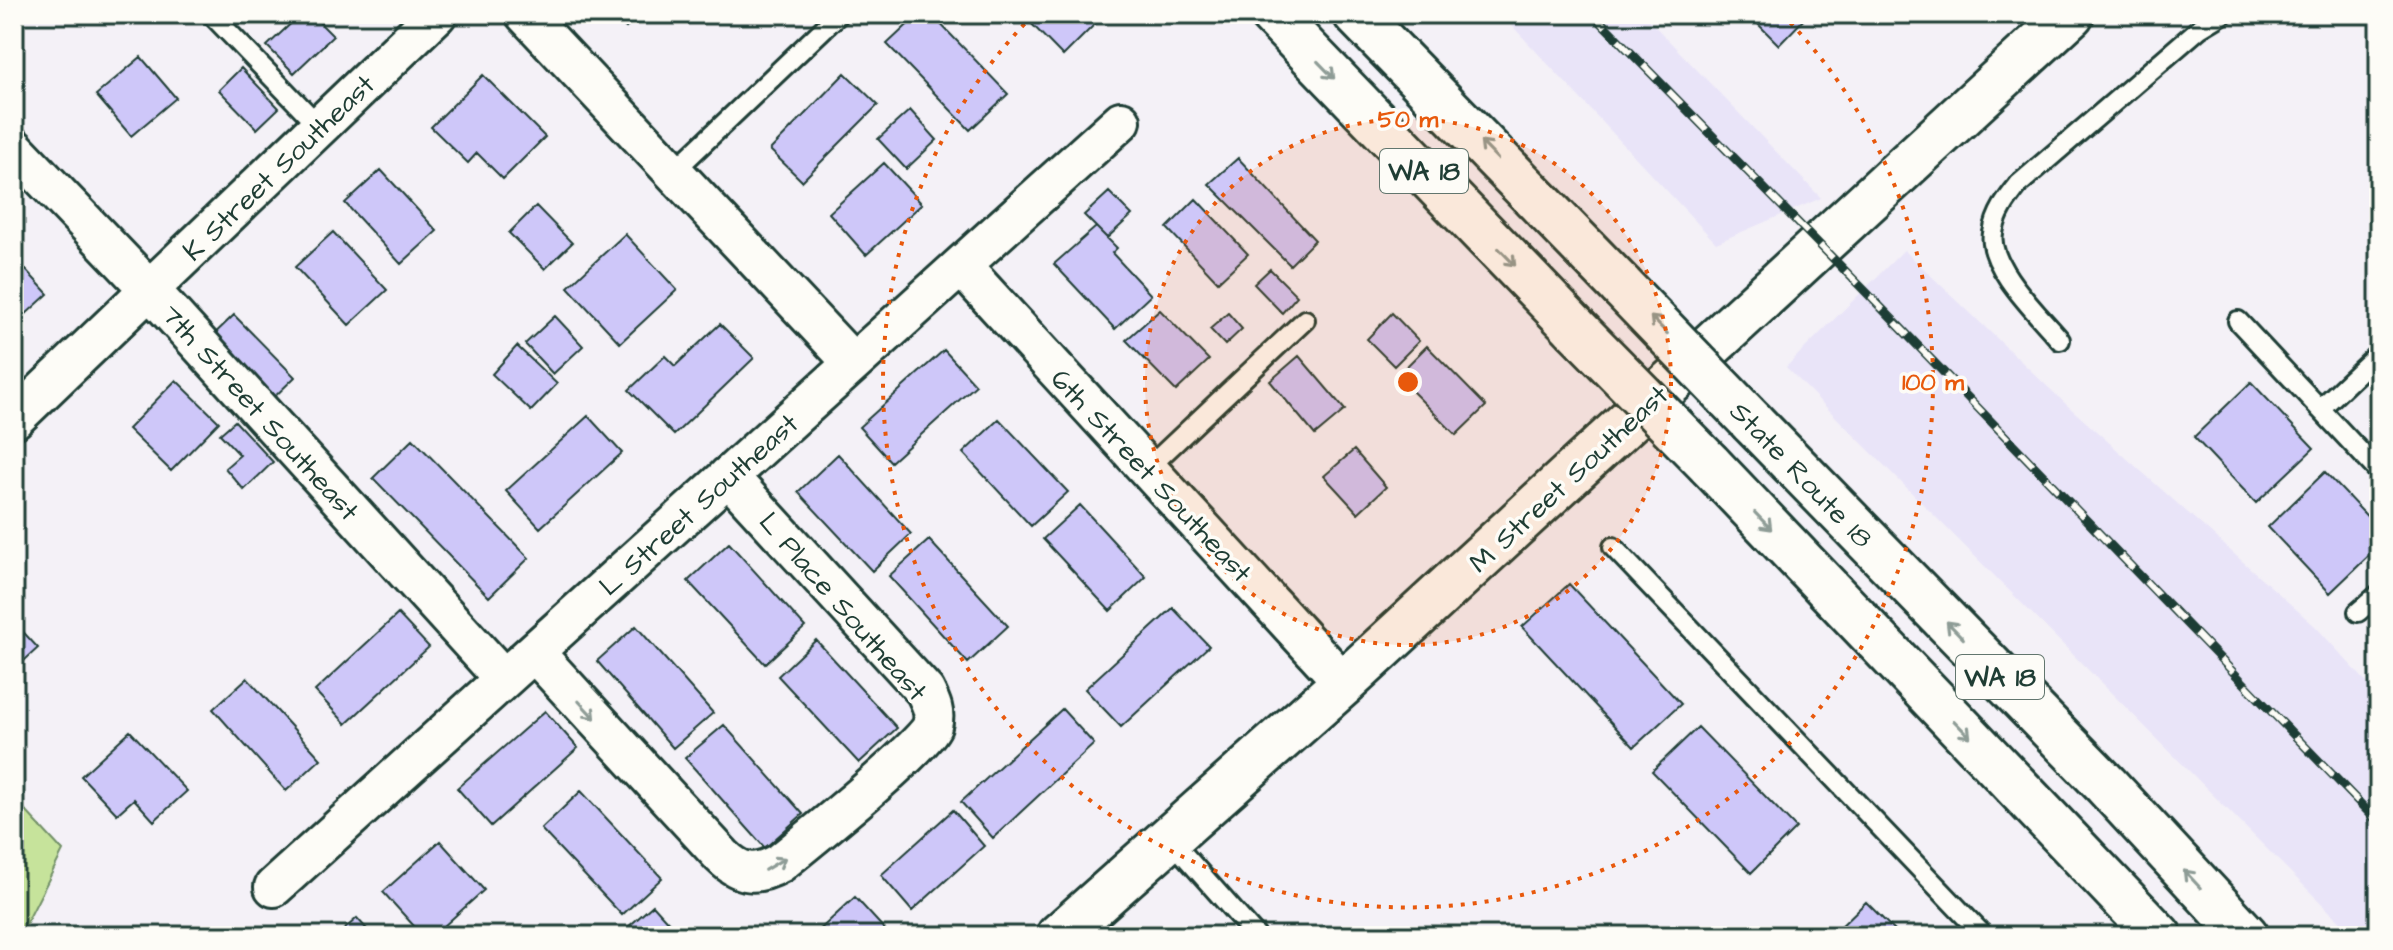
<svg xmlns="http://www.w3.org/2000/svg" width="2393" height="950" viewBox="0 0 2393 950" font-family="'Architects Daughter',sans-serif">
  <rect width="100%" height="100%" fill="#f4f1f7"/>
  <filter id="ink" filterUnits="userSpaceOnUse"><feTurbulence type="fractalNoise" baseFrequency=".0125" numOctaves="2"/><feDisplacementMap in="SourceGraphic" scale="16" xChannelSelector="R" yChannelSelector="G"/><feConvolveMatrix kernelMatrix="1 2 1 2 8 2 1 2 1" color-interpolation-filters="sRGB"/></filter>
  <g filter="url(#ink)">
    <path fill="#e9e4f8" d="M 1501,14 L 1643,14 L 1821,198 L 1716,243 Z
      M 1904,250 L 2068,406 L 2316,627 L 2379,696 L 2379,936 L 2354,936 L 1786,367 Z"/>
    <path fill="#c6e39b" stroke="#729068" stroke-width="2" d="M 14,798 L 63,851 L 20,936 L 14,936 Z"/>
    <path fill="#cec7f9" stroke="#1f3d34" stroke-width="2" d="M 301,14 L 311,14 L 333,36 L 294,73 L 267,46 Z
      M 611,14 L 639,14 L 626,28 Z
      M 919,14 L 931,14 L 1008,94 L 970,130 L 887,44 Z
      M 1022,14 L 1095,14 L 1100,19 L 1063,56 Z
      M 1748,14 L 1809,14 L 1779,45 Z
      M 141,57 L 176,98 L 131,136 L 96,95 Z
      M 241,68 L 279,108 L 257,129 L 219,90 Z
      M 845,73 L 878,105 L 802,181 L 770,150 Z
      M 483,75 L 545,137 L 503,179 L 477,153 L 468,163 L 431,127 Z
      M 910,110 L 937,140 L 906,169 L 878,139 Z
      M 1238,158 L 1315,240 L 1290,265 L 1209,184 Z
      M 884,163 L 922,204 L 866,255 L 829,213 Z
      M 381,170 L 437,231 L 401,264 L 345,203 Z
      M 1109,192 L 1132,215 L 1107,238 L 1084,215 Z
      M 1196,199 L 1248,254 L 1218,282 L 1167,228 Z
      M 536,206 L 572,243 L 545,269 L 509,233 Z
      M 1096,227 L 1117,248 L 1112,253 L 1151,295 L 1115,329 L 1054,264 Z
      M 333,232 L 387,290 L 349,325 L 295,267 Z
      M 625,234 L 677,290 L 620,343 L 568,287 Z
      M 14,257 L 48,294 L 14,325 Z
      M 1270,269 L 1297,296 L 1282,313 L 1254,284 Z
      M 1160,310 L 1209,360 L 1176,391 L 1126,340 Z
      M 1228,313 L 1242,329 L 1225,345 L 1210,329 Z
      M 1392,313 L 1419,341 L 1394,366 L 1367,339 Z
      M 234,315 L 295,377 L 266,405 L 205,343 Z
      M 555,316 L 583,346 L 553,374 L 525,344 Z
      M 720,324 L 754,358 L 674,435 L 629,390 L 665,356 L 675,366 Z
      M 517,346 L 557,384 L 531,411 L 492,374 Z
      M 1427,346 L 1486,406 L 1456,435 L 1397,376 Z
      M 944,350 L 976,385 L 891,462 L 859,427 Z
      M 1299,356 L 1345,410 L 1315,435 L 1270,381 Z
      M 176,380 L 219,422 L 171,471 L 128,429 Z
      M 2251,382 L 2314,448 L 2256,503 L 2194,437 Z
      M 588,416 L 622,453 L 540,528 L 506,491 Z
      M 999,419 L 1068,492 L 1031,526 L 963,453 Z
      M 235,421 L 273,462 L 244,490 L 225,468 L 240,455 L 220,434 Z
      M 413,439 L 529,558 L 489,597 L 373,478 Z
      M 1354,450 L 1386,487 L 1358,513 L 1324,476 Z
      M 838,454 L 911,534 L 872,571 L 798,492 Z
      M 2325,472 L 2379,529 L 2379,546 L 2330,593 L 2268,527 Z
      M 1080,505 L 1146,577 L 1110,611 L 1043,539 Z
      M 929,540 L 1008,626 L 968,663 L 889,576 Z
      M 729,543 L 805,627 L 765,664 L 688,581 Z
      M 1569,584 L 1681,704 L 1634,747 L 1522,627 Z
      M 1173,608 L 1209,646 L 1121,727 L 1085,689 Z
      M 398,614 L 429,647 L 346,724 L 315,691 Z
      M 14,622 L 38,648 L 14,670 Z
      M 636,626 L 713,713 L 673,748 L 597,661 Z
      M 816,640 L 897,728 L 859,763 L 778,676 Z
      M 247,678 L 321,759 L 286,791 L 213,709 Z
      M 1062,709 L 1094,744 L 993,838 L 961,802 Z
      M 545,711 L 578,748 L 491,826 L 457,788 Z
      M 724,725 L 803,814 L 765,848 L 685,758 Z
      M 1698,727 L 1796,828 L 1751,873 L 1652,771 Z
      M 130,731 L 187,791 L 154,821 L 134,799 L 117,814 L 81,776 Z
      M 581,791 L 662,878 L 622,915 L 541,829 Z
      M 953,810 L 984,846 L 912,911 L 881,875 Z
      M 440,841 L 484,890 L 433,936 L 423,936 L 383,892 Z
      M 855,897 L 887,932 L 883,936 L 813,936 Z
      M 1866,902 L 1900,936 L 1831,936 Z
      M 653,905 L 681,936 L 618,936 Z
      M 357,918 L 373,936 L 337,936 Z"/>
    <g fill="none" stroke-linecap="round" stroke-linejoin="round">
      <defs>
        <path id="service" d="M 211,14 L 320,127
          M 673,172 L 839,14
          M 2238,321 L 2379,472
          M 2060,340 C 2040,316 1987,266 1993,233 C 1996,213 2007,199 2019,184 L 2200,28 L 2223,14
          M 2320,409 L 2379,353
          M 1147,469 L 1305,320
          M 1613,547 L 1984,936
          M 2358,612 L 2379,594
          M 1170,839 L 1256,936"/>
        <path id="minor" d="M 525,14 L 853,363
          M 14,148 L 150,290 L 504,679
          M 961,266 L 1344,683
          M 14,419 L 437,14
          M 534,652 L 722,856 C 741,875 757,876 780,863 C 806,842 923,748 932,726 C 936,713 931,703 925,691 L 728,476
          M 274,887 L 1121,121"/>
        <path id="secondary" d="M 1059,936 L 1344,683 L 2071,14"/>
        <path id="motorway" d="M 1272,14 L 1575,328
          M 1356,14 L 1621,286
          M 1752,422 L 2106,785 L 2246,936
          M 1709,464 L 2159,936"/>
      </defs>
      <use href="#service" stroke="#1f3d34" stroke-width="24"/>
      <use href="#minor" stroke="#1f3d34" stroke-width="44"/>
      <use href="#secondary" stroke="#1f3d34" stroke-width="50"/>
      <use href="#motorway" stroke="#1f3d34" stroke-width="50"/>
      <use href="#service" stroke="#fdfcf7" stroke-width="18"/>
      <use href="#minor" stroke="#fdfcf7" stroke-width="38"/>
      <use href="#secondary" stroke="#fdfcf7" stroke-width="44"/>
      <use href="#motorway" stroke="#fdfcf7" stroke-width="44"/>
      <defs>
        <path id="rail" d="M 1593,14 L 1866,292 L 2379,823"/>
      </defs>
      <use href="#rail" stroke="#1f3d34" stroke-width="9"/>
      <use href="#rail" stroke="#fdfcf7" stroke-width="6" stroke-dasharray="18" stroke-linecap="butt"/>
      <defs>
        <path id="motorway-bridge" d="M 1621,286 L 1752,422
          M 1575,328 L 1709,464"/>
      </defs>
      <use href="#motorway-bridge" stroke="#1f3d34" stroke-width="50" stroke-linecap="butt"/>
      <use href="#motorway-bridge" stroke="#fdfcf7" stroke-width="44"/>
    </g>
    <defs><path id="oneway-shaft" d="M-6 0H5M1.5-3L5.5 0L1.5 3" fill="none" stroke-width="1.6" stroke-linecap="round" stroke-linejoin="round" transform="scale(2)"/></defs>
    <g stroke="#8e9c96">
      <use href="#oneway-shaft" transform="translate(1326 70) rotate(46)"/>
      <use href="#oneway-shaft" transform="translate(1489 150) rotate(-134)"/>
      <use href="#oneway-shaft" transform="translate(1507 257) rotate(46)"/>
      <use href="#oneway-shaft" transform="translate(1659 325) rotate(-134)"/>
      <use href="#oneway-shaft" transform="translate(1763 521) rotate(46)"/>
      <use href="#oneway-shaft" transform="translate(1955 630) rotate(-134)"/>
      <use href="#oneway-shaft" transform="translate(587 710) rotate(47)"/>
      <use href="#oneway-shaft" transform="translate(1962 729) rotate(46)"/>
      <use href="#oneway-shaft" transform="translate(775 864) rotate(-31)"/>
      <use href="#oneway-shaft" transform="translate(2192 879) rotate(-133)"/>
    </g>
  </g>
  <circle cx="1408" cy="382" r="263" fill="#e8590c" fill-opacity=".12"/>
  <g fill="none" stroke="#e8590c" stroke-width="4" stroke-dasharray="4 8">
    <circle cx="1408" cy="382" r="263"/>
    <path d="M1782 14A525 525 0 1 1 1034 14"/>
  </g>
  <g text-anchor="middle" stroke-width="7" stroke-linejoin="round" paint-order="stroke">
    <g fill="#fdfcf7" stroke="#62766e" stroke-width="2">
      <rect x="1380" y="149" width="88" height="44" rx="6"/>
      <rect x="1956" y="655" width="88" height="44" rx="6"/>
    </g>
    <g font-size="26" font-weight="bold" fill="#1f3d34">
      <text x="1424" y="180">WA 18</text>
      <text x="2000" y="686">WA 18</text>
    </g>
    <g font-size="28" fill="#1f3d34" stroke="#fdfcf7">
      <text transform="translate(278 167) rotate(-44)" y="10">K Street Southeast</text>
      <text transform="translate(261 412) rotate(48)" y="10">7th Street Southeast</text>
      <text transform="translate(1802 474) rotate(46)" y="10">State Route 18</text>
      <text transform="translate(1152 475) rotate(47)" y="10">6th Street Southeast</text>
      <text transform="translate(1568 478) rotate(-43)" y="10">M Street Southeast</text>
      <text transform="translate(698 504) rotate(-42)" y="10">L Street Southeast</text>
      <text transform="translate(844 606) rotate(49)" y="10">L Place Southeast</text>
    </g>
  </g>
  <circle cx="1408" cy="382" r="12" fill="#e8590c" stroke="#fdfcf7" stroke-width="4"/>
  <g font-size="24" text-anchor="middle" font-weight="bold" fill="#e8590c" stroke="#fdfcf7" stroke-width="7" stroke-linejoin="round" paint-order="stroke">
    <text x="1408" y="127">50 m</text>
    <text x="1933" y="390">100 m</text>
  </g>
  <rect width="2393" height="950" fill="none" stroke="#fdfcf7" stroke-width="48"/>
  <rect x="24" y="24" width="2345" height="902" fill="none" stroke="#1f3d34" stroke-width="3" filter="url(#ink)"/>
</svg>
